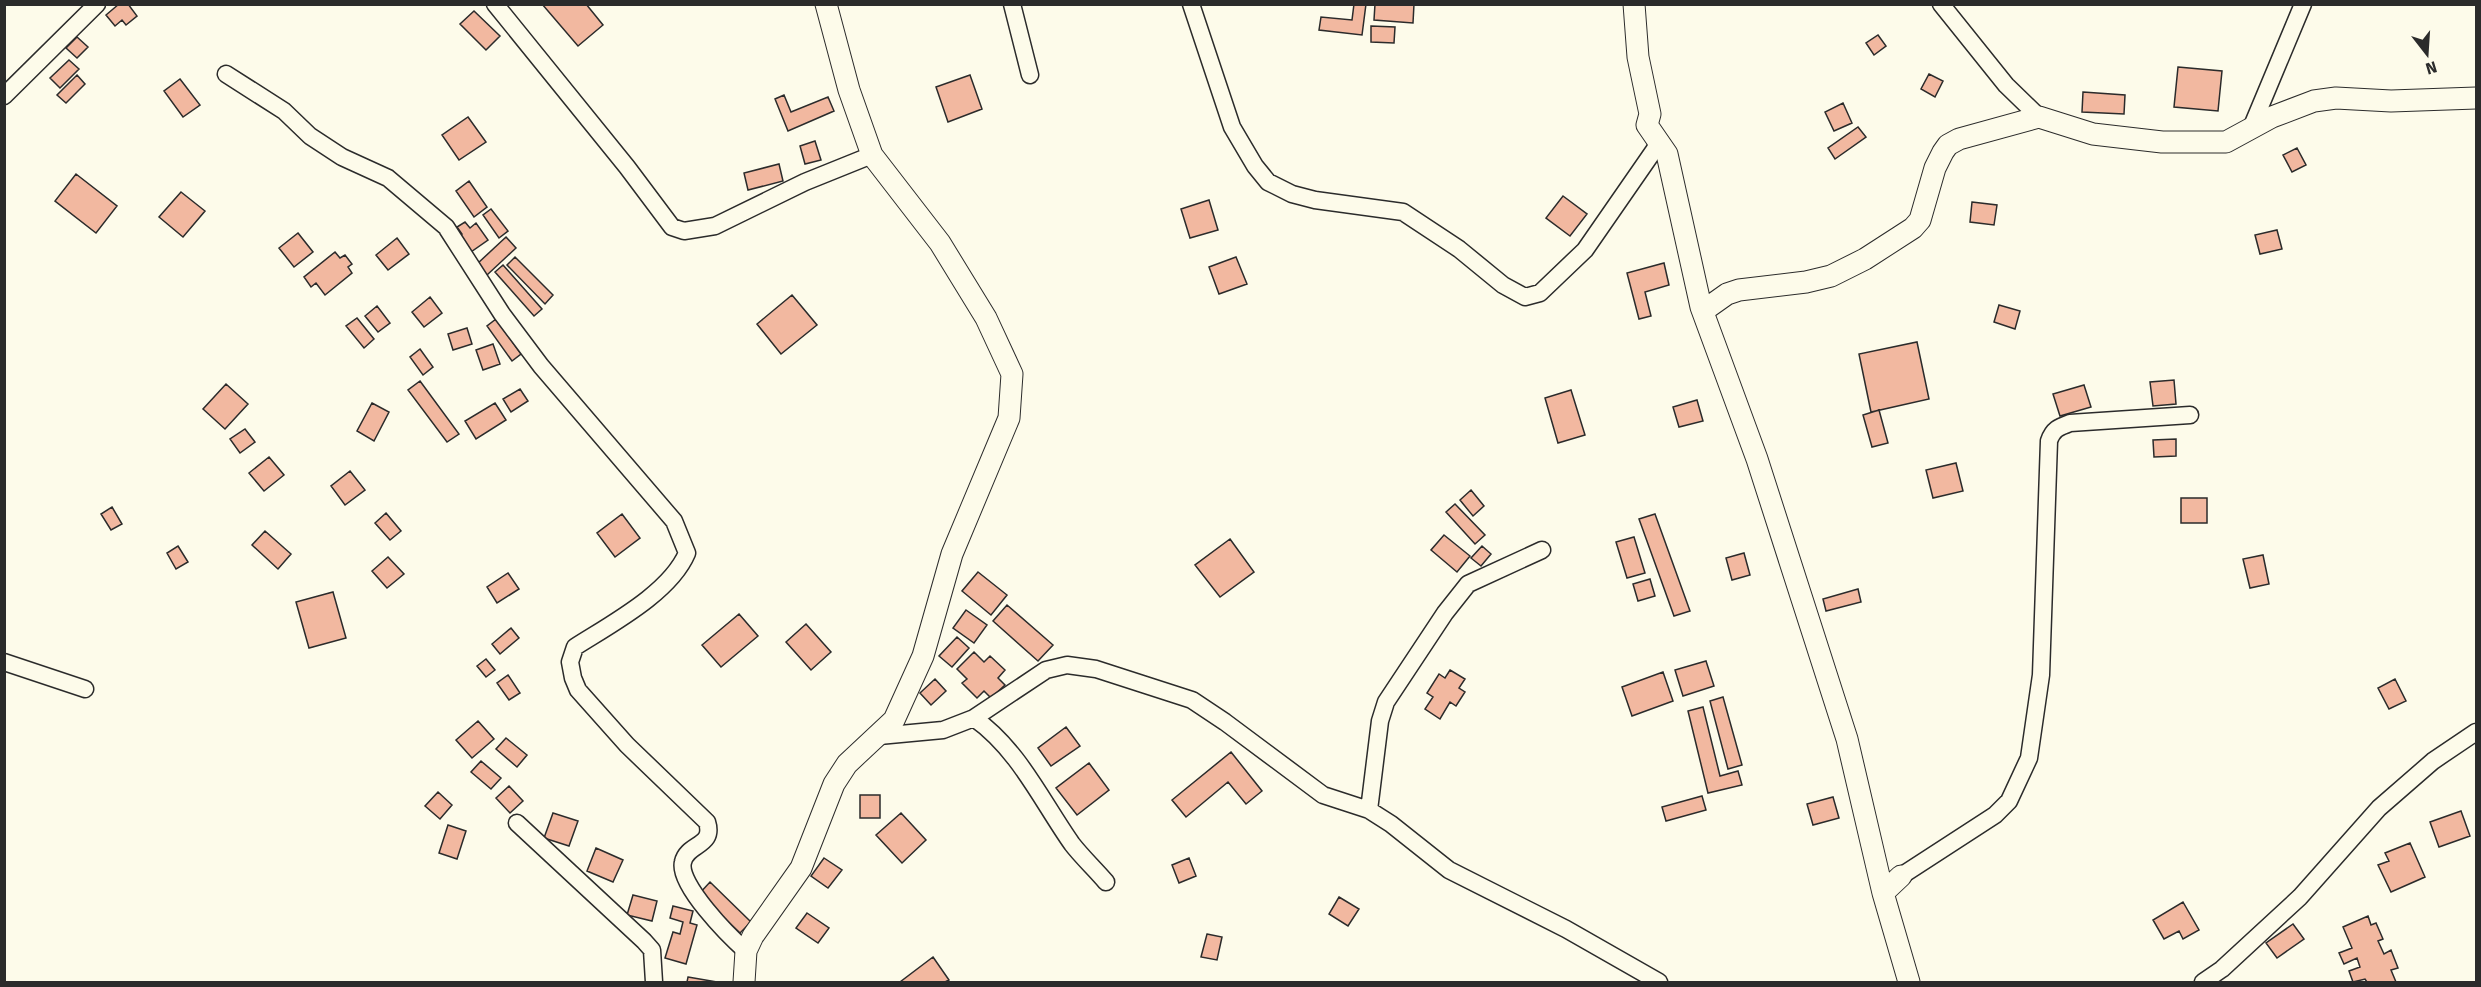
<svg xmlns="http://www.w3.org/2000/svg" width="2481" height="987" viewBox="0 0 2481 987" font-family="'Fira Sans',sans-serif">
  <rect width="100%" height="100%" fill="#fdfbea"/>
  <path fill="#f2b8a0" stroke="#2b2b2b" stroke-width="1.5" d="M 119,4 L 128,4 L 137,16 L 126,25 L 122,20 L 115,26 L 106,15 Z
    M 542,4 L 586,4 L 603,25 L 578,46 Z
    M 1354,4 L 1366,4 L 1362,35 L 1319,30 L 1321,17 L 1352,20 Z
    M 1375,4 L 1414,4 L 1413,23 L 1374,20 Z
    M 474,11 L 500,36 L 486,50 L 460,24 Z
    M 1371,26 L 1395,27 L 1394,43 L 1371,42 Z
    M 1878,35 L 1886,46 L 1874,55 L 1866,43 Z
    M 77,37 L 88,47 L 77,58 L 66,48 Z
    M 69,60 L 79,69 L 60,88 L 50,78 Z
    M 2178,67 L 2222,71 L 2218,111 L 2174,107 Z
    M 1929,74 L 1943,81 L 1935,97 L 1921,89 Z
    M 77,75 L 85,84 L 66,103 L 57,95 Z
    M 970,75 L 982,109 L 948,122 L 936,87 Z
    M 180,79 L 200,105 L 183,117 L 164,91 Z
    M 2083,92 L 2125,95 L 2124,114 L 2082,112 Z
    M 784,95 L 791,112 L 828,97 L 834,111 L 788,131 L 775,99 Z
    M 1843,103 L 1852,123 L 1834,131 L 1825,112 Z
    M 468,117 L 486,142 L 459,160 L 442,135 Z
    M 1858,127 L 1866,137 L 1835,159 L 1828,148 Z
    M 815,141 L 821,160 L 805,164 L 800,146 Z
    M 2297,148 L 2306,165 L 2292,172 L 2283,155 Z
    M 779,164 L 783,181 L 748,190 L 744,173 Z
    M 76,174 L 117,206 L 96,233 L 55,201 Z
    M 469,181 L 487,207 L 474,217 L 456,191 Z
    M 181,192 L 205,211 L 183,237 L 159,217 Z
    M 1563,196 L 1587,214 L 1570,236 L 1546,218 Z
    M 1209,200 L 1218,230 L 1190,238 L 1181,209 Z
    M 1972,202 L 1997,205 L 1994,225 L 1970,222 Z
    M 491,209 L 508,231 L 499,238 L 483,215 Z
    M 465,222 L 470,228 L 476,223 L 488,240 L 468,254 L 456,238 L 462,234 L 457,227 Z
    M 2277,230 L 2282,249 L 2260,254 L 2255,235 Z
    M 298,233 L 313,252 L 294,267 L 279,248 Z
    M 506,237 L 516,248 L 487,275 L 477,264 Z
    M 397,238 L 409,254 L 388,270 L 376,255 Z
    M 335,252 L 340,258 L 345,255 L 352,264 L 348,267 L 352,273 L 325,295 L 316,283 L 311,287 L 304,277 Z
    M 515,257 L 553,295 L 545,304 L 507,265 Z
    M 1236,257 L 1247,284 L 1219,294 L 1209,267 Z
    M 1664,263 L 1669,285 L 1645,292 L 1651,316 L 1639,319 L 1627,273 Z
    M 503,265 L 542,309 L 534,316 L 495,272 Z
    M 792,295 L 817,325 L 781,354 L 757,324 Z
    M 430,297 L 442,313 L 424,327 L 412,312 Z
    M 1999,305 L 2020,311 L 2015,329 L 1994,322 Z
    M 377,306 L 390,323 L 378,332 L 365,316 Z
    M 357,318 L 374,339 L 364,348 L 346,326 Z
    M 496,319 L 521,354 L 512,361 L 487,326 Z
    M 467,328 L 472,344 L 453,350 L 448,334 Z
    M 1917,342 L 1929,399 L 1871,412 L 1859,354 Z
    M 493,344 L 500,364 L 483,370 L 476,350 Z
    M 420,349 L 433,367 L 423,375 L 410,357 Z
    M 2174,380 L 2176,404 L 2153,406 L 2150,382 Z
    M 420,381 L 459,434 L 447,442 L 408,390 Z
    M 226,384 L 248,404 L 225,429 L 203,409 Z
    M 2084,385 L 2091,407 L 2060,416 L 2053,394 Z
    M 520,389 L 528,401 L 511,412 L 503,399 Z
    M 1571,390 L 1585,435 L 1558,443 L 1545,398 Z
    M 1697,400 L 1703,421 L 1679,427 L 1673,407 Z
    M 372,403 L 389,412 L 374,441 L 357,431 Z
    M 495,403 L 506,420 L 476,439 L 465,421 Z
    M 1879,410 L 1888,443 L 1872,447 L 1863,415 Z
    M 245,429 L 255,442 L 240,453 L 230,439 Z
    M 2176,439 L 2176,456 L 2154,457 L 2153,440 Z
    M 269,457 L 284,475 L 264,491 L 249,473 Z
    M 1956,463 L 1963,491 L 1933,498 L 1926,470 Z
    M 350,471 L 365,490 L 345,505 L 331,486 Z
    M 1471,490 L 1484,506 L 1473,516 L 1460,500 Z
    M 2181,498 L 2207,498 L 2207,523 L 2181,523 Z
    M 1455,504 L 1485,535 L 1475,544 L 1446,512 Z
    M 112,507 L 122,524 L 111,530 L 101,514 Z
    M 386,513 L 401,531 L 390,540 L 375,523 Z
    M 622,514 L 640,538 L 615,557 L 597,533 Z
    M 1655,514 L 1690,611 L 1674,616 L 1639,519 Z
    M 265,531 L 291,554 L 278,569 L 252,545 Z
    M 1444,535 L 1470,556 L 1457,572 L 1431,550 Z
    M 1634,537 L 1645,573 L 1627,578 L 1616,542 Z
    M 1230,539 L 1254,572 L 1220,597 L 1195,565 Z
    M 178,546 L 188,562 L 176,569 L 167,553 Z
    M 1482,546 L 1491,554 L 1481,566 L 1471,558 Z
    M 1744,553 L 1750,575 L 1732,580 L 1726,558 Z
    M 2263,555 L 2269,584 L 2250,588 L 2243,559 Z
    M 388,557 L 404,574 L 387,588 L 372,571 Z
    M 978,572 L 1007,595 L 991,615 L 962,591 Z
    M 508,573 L 519,589 L 497,603 L 487,587 Z
    M 1650,579 L 1655,596 L 1638,601 L 1633,584 Z
    M 1858,589 L 1861,602 L 1826,611 L 1823,599 Z
    M 333,592 L 346,638 L 309,648 L 296,602 Z
    M 1007,605 L 1053,645 L 1038,661 L 993,621 Z
    M 966,610 L 987,625 L 974,643 L 953,628 Z
    M 739,614 L 758,636 L 721,667 L 702,645 Z
    M 806,624 L 831,652 L 811,670 L 786,642 Z
    M 511,628 L 519,638 L 500,654 L 492,644 Z
    M 957,637 L 969,648 L 952,667 L 939,656 Z
    M 974,652 L 984,662 L 990,656 L 1005,670 L 998,678 L 1005,685 L 991,698 L 984,691 L 977,698 L 962,683 L 967,679 L 957,669 Z
    M 486,659 L 495,670 L 486,677 L 477,666 Z
    M 1706,661 L 1714,686 L 1683,696 L 1675,670 Z
    M 1450,670 L 1465,679 L 1459,688 L 1465,692 L 1456,706 L 1450,702 L 1440,719 L 1425,709 L 1433,697 L 1427,693 L 1439,674 L 1445,678 Z
    M 1663,672 L 1673,701 L 1632,716 L 1622,687 Z
    M 508,675 L 520,693 L 509,700 L 497,683 Z
    M 935,679 L 946,691 L 931,705 L 920,693 Z
    M 2395,679 L 2406,701 L 2389,709 L 2378,688 Z
    M 1723,697 L 1742,765 L 1728,769 L 1710,701 Z
    M 1703,707 L 1720,776 L 1738,771 L 1742,785 L 1708,793 L 1688,711 Z
    M 478,721 L 494,739 L 472,758 L 456,740 Z
    M 1066,727 L 1080,746 L 1051,766 L 1038,748 Z
    M 506,738 L 527,755 L 517,767 L 496,749 Z
    M 1231,752 L 1262,791 L 1246,804 L 1228,782 L 1186,817 L 1172,800 Z
    M 481,761 L 501,778 L 491,789 L 471,772 Z
    M 1089,763 L 1109,790 L 1077,815 L 1056,788 Z
    M 509,786 L 523,801 L 510,813 L 496,798 Z
    M 438,792 L 452,805 L 440,819 L 425,806 Z
    M 860,795 L 880,795 L 880,818 L 860,818 Z
    M 1702,796 L 1706,810 L 1666,821 L 1662,807 Z
    M 1833,797 L 1839,818 L 1813,825 L 1807,804 Z
    M 2461,811 L 2470,836 L 2439,847 L 2430,822 Z
    M 553,813 L 578,821 L 569,846 L 544,838 Z
    M 901,813 L 926,840 L 902,863 L 876,835 Z
    M 448,825 L 466,831 L 457,859 L 439,853 Z
    M 2410,843 L 2425,877 L 2391,892 L 2378,865 L 2389,861 L 2385,853 Z
    M 596,848 L 623,860 L 613,882 L 587,871 Z
    M 824,858 L 842,870 L 828,888 L 811,876 Z
    M 1189,858 L 1196,876 L 1179,883 L 1172,865 Z
    M 710,882 L 751,922 L 740,933 L 699,894 Z
    M 633,895 L 657,901 L 652,921 L 627,915 Z
    M 1339,897 L 1359,909 L 1348,926 L 1329,914 Z
    M 2183,902 L 2199,930 L 2183,939 L 2179,931 L 2164,939 L 2153,920 Z
    M 673,906 L 693,911 L 690,923 L 697,925 L 686,964 L 665,958 L 673,932 L 680,934 L 683,922 L 670,918 Z
    M 807,913 L 829,928 L 818,943 L 796,928 Z
    M 2368,916 L 2371,925 L 2376,923 L 2383,939 L 2378,941 L 2384,954 L 2391,950 L 2398,968 L 2391,970 L 2396,982 L 2367,982 L 2365,979 L 2353,982 L 2349,971 L 2360,967 L 2357,958 L 2344,964 L 2339,953 L 2352,948 L 2343,927 Z
    M 2293,924 L 2304,939 L 2277,958 L 2266,943 Z
    M 1207,934 L 1222,937 L 1217,960 L 1201,957 Z
    M 933,957 L 949,980 L 945,982 L 900,982 Z
    M 688,977 L 717,982 L 687,982 Z"/>
  <g fill="none" stroke-linecap="round" stroke-linejoin="round">
    <defs>
      <path id="minor" d="M 495,4 L 627,167 L 672,227 L 684,231 L 715,226 L 805,182 L 872,155
        M 1012,4 L 1030,75
        M 1191,4 L 1232,127 L 1255,166 L 1268,182 L 1292,194 L 1315,200 L 1403,212 L 1459,249 L 1503,285 L 1525,297 L 1540,293 L 1585,250 L 1655,149 L 1657,142 L 1651,131
        M 1941,4 L 2006,85 L 2039,117
        M 226,74 L 284,111 L 310,136 L 342,157 L 388,178 L 446,227 L 502,314 L 541,366 L 674,521 L 687,553 C 670,593 611,624 575,647 L 570,662 L 573,678 L 578,690 L 627,745 L 707,822 C 715,847 687,843 683,862 C 677,884 730,937 746,951
        M 4,96 L 97,4
        M 2252,126 L 2303,4
        M 4,662 L 85,689
        M 974,718 C 1019,750 1041,800 1072,844 C 1082,857 1095,869 1106,882
        M 879,736 L 943,730 L 974,718 L 1046,670 L 1067,665 L 1096,669 L 1192,700 L 1225,722 L 1323,795 L 1369,810 L 1391,824 L 1449,870 L 1566,929 L 1659,982
        M 1369,810 L 1380,721 L 1386,702 L 1445,613 L 1468,584 L 1542,550
        M 517,823 L 644,941 L 652,950 L 654,982
        M 1901,876 L 1995,815 L 2009,801 L 2029,758 L 2041,675 L 2049,441 C 2053,429 2059,427 2070,423 L 2190,415
        M 2203,982 L 2222,969 L 2300,897 L 2379,808 L 2433,761 L 2476,732"/>
      <path id="tertiary" d="M 1634,4 L 1638,57 L 1650,114 L 1647,125 L 1667,154 L 1701,307 L 1757,459 L 1847,739 L 1883,893
        M 1703,311 L 1727,294 L 1739,290 L 1806,282 L 1831,276 L 1865,259 L 1913,228 L 1920,220 L 1935,168 L 1943,152 L 1948,145 L 1959,139 L 2039,117 L 2093,134 L 2162,142 L 2226,142 L 2272,117 L 2314,101 L 2336,98 L 2391,101 L 2476,98
        M 1901,876 L 1883,893 L 1909,982
        M 744,982 L 746,951 L 753,936 L 801,868 L 834,784 L 847,764 L 894,720 L 923,656 L 952,554 L 1009,418 L 1012,374 L 986,318 L 940,243 L 872,155 L 849,90 L 826,4"/>
    </defs>
    <use href="#minor" stroke="#2b2b2b" stroke-width="19"/>
    <use href="#tertiary" stroke="#2b2b2b" stroke-width="23"/>
    <use href="#minor" stroke="#fdfbea" stroke-width="16"/>
    <use href="#tertiary" stroke="#fdfbea" stroke-width="21"/>
  </g>
  <rect width="2481" height="987" fill="none" stroke="#2b2b2b" stroke-width="12"/>
  <g transform="translate(2427 54) rotate(163)" stroke="#fdfbea" stroke-width="4.5" paint-order="stroke">
  <path d="M0-4.5L10 22L0 15L-10 22Z" fill="#2b2b2b"/>
  <text y="-9" font-size="16" font-weight="bold" text-anchor="middle" fill="#2b2b2b">N</text>
  </g>
</svg>
